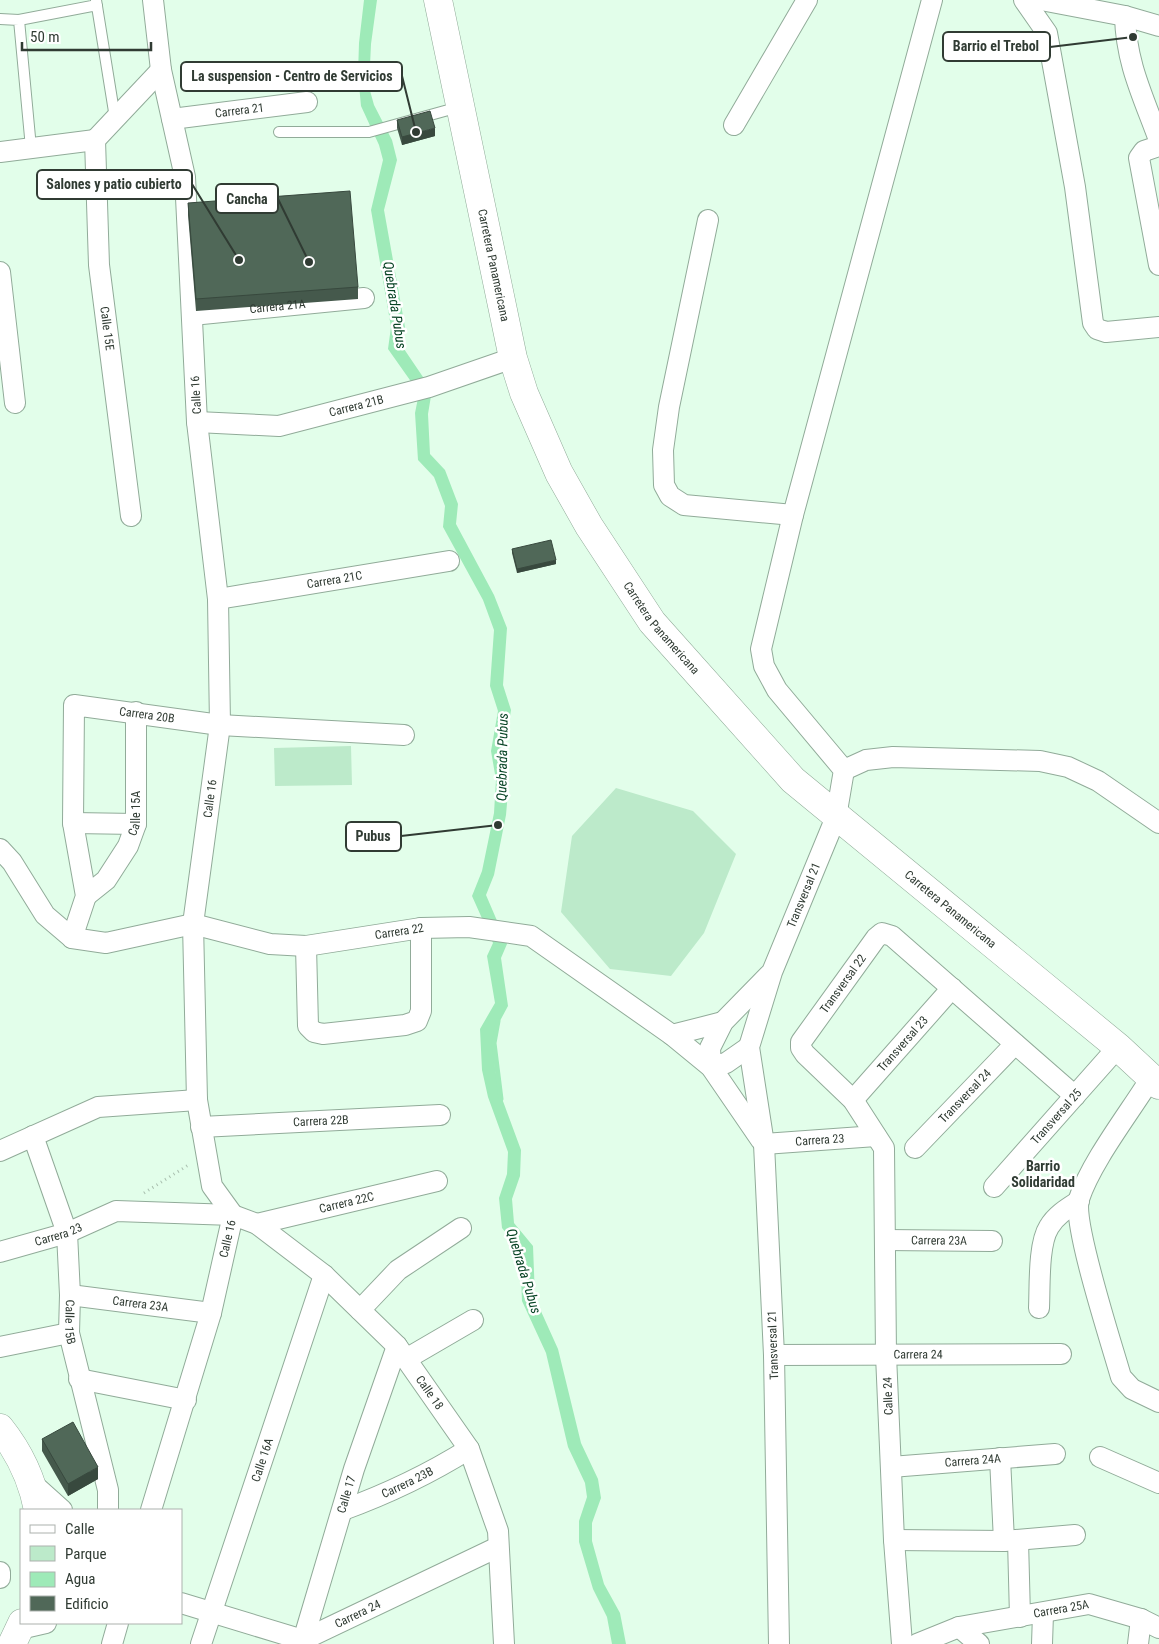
<svg xmlns="http://www.w3.org/2000/svg" width="1159" height="1644" viewBox="0 0 1159 1644" font-family="'Roboto Condensed',sans-serif">
  <rect width="100%" height="100%" fill="#e2feea"/>
  <path fill="#bceaca" d="M 351,746 L 352,785 L 275,786 L 274,748 Z
    M 616,788 L 693,811 L 736,854 L 704,933 L 671,976 L 610,969 L 561,912 L 572,836 Z"/>
  <path fill="#9eeab8" d="M 364,0 L 377,0 L 371,44 L 369,87 L 374,105 L 392,140 L 397,160 L 384,210 L 405,327 L 402,346 L 423,377 L 431,396 L 428,414 L 430,454 L 445,470 L 458,504 L 456,524 L 494,595 L 507,628 L 503,685 L 511,710 L 504,752 L 509,780 L 506,815 L 494,875 L 486,895 L 507,944 L 501,958 L 508,1006 L 494,1032 L 495,1069 L 500,1093 L 521,1150 L 520,1176 L 512,1199 L 514,1223 L 533,1246 L 535,1298 L 558,1349 L 581,1443 L 598,1479 L 601,1498 L 592,1523 L 592,1541 L 604,1584 L 620,1613 L 626,1644 L 612,1644 L 607,1617 L 593,1589 L 579,1542 L 579,1521 L 587,1497 L 585,1483 L 568,1447 L 546,1353 L 522,1301 L 520,1250 L 502,1228 L 499,1198 L 507,1174 L 508,1152 L 488,1097 L 482,1070 L 480,1029 L 495,1003 L 487,956 L 493,943 L 472,896 L 482,871 L 494,813 L 496,780 L 491,751 L 498,711 L 490,686 L 494,630 L 483,600 L 443,527 L 445,506 L 434,477 L 418,460 L 415,413 L 418,398 L 412,383 L 388,349 L 391,327 L 371,210 L 383,160 L 379,145 L 361,106 L 358,74 L 359,43 Z"/>
  <g fill="none" stroke-linecap="round" stroke-linejoin="round">
    <path stroke="#9eeab8" stroke-width="5" d="M 498,1021 L 494,1043 L 501,1099
      M 515,1242 L 522,1260"/>
    <defs>
      <path id="lane" d="M 96,0 L 115,118
        M 0,19 L 19,20 L 97,5
        M 19,20 L 31,148
        M 279,132 L 369,132 L 459,107"/>
      <g id="street">
        <path d="M 1024,0 L 1047,33 L 1075,187 L 1093,323 L 1097,329 L 1106,332 L 1159,327"/>
        <path d="M 1041,0 L 1125,16 L 1159,26"/>
        <path d="M 1125,16 C 1126,63 1143,96 1159,140"/>
        <path id="s1" d="M 172,119 L 307,102"/>
        <path d="M 734,125 L 807,0"/>
        <path id="s2" d="M 95,140 L 99,265 L 131,516"/>
        <path d="M 95,140 L 161,70"/>
        <path d="M 1159,146 L 1144,151 L 1139,158 L 1159,265"/>
        <path d="M 0,152 L 95,140"/>
        <path d="M 708,220 L 669,407 L 663,450 L 664,485 L 670,496 L 684,505 L 793,515"/>
        <path d="M 0,272 L 15,403"/>
        <path id="s3" d="M 192,315 L 364,298"/>
        <path id="s4" d="M 197,422 L 279,426 L 429,387 L 513,358"/>
        <path id="s5" d="M 218,599 L 449,561"/>
        <path d="M 844,770 L 866,760 L 893,757 L 1040,761 L 1068,767 L 1098,781 L 1159,823"/>
        <path d="M 73,823 L 136,824"/>
        <path id="s6" d="M 0,849 L 12,862 L 45,915 L 72,938 L 106,943 L 193,924 L 270,944 L 306,946 L 421,928 L 469,927 L 531,936 L 672,1035 L 711,1067 L 761,1140"/>
        <path id="s7" d="M 86,896 L 106,880 L 128,846 L 136,824 L 136,712"/>
        <path id="s8" d="M 72,938 L 86,896 L 73,823 L 74,705 L 220,725 L 404,735"/>
        <path d="M 306,946 L 308,1026 L 314,1032 L 323,1034 L 405,1025 L 417,1021 L 421,1011 L 421,928"/>
        <path d="M 672,1035 L 723,1022"/>
        <path d="M 749,1047 L 726,1063 L 711,1067 L 710,1048 L 723,1022 L 769,975"/>
        <path d="M 1151,1078 C 1130,1112 1091,1162 1079,1199 C 1072,1223 1112,1345 1121,1377 L 1132,1389 L 1159,1402"/>
        <path id="s9" d="M 853,1100 L 952,988"/>
        <path id="s10" d="M 201,1127 L 440,1115"/>
        <path id="s11" d="M 33,1136 L 67,1233 L 70,1295 L 69,1333 L 108,1490 L 108,1510"/>
        <path id="s12" d="M 764,1144 L 876,1136"/>
        <path id="s13" d="M 915,1148 L 1015,1044"/>
        <path d="M 0,1151 L 98,1107 L 197,1100"/>
        <path id="s14" d="M 994,1187 L 1118,1047"/>
        <path id="s15" d="M 257,1224 L 437,1181"/>
        <path id="s16" d="M 885,1240 L 992,1241"/>
        <path id="s17" d="M 0,1252 L 67,1233 L 116,1211 L 233,1215 L 257,1224 L 324,1275 L 397,1346 L 469,1449 L 498,1531 L 504,1644"/>
        <path id="s18" d="M 70,1295 L 211,1313"/>
        <path d="M 1039,1308 C 1040,1287 1038,1244 1049,1227 C 1056,1215 1068,1208 1079,1201"/>
        <path d="M 360,1310 L 398,1270 L 461,1228"/>
        <path d="M 0,1347 L 69,1333"/>
        <path id="s19" d="M 774,1355 L 1061,1354"/>
        <path d="M 406,1359 L 473,1320"/>
        <path d="M 79,1379 L 186,1400"/>
        <path d="M 1100,1457 L 1159,1483"/>
        <path d="M 1000,1458 L 1004,1541"/>
        <path id="s20" d="M 891,1467 L 1055,1454"/>
        <path d="M 33,1484 L 62,1510"/>
        <path id="s21" d="M 151,1510 L 211,1313 L 233,1215 L 212,1186 L 197,1100 L 193,924 L 220,725 L 218,599 L 197,422 L 185,177 L 161,70 L 153,0"/>
        <path id="s22" d="M 343,1510 C 387,1494 429,1474 469,1449"/>
        <path d="M 894,1540 L 1004,1541 L 1075,1535"/>
        <path d="M 1018,1540 L 1020,1617"/>
        <path d="M 0,1572 L 0,1578"/>
        <path id="s23" d="M 181,1603 L 303,1640 L 498,1547"/>
        <path d="M 959,1627 L 979,1644"/>
        <path d="M 20,1629 L 46,1623"/>
        <path d="M 112,1644 L 118,1623"/>
        <path id="s24" d="M 201,1644 L 324,1275"/>
        <path id="s25" d="M 302,1644 L 354,1469 L 397,1346"/>
        <path id="s26" d="M 779,1644 L 774,1355 L 764,1144 L 749,1047 L 772,972 L 836,817 L 844,770 L 777,690 L 764,666 L 761,649 L 793,515 L 932,0"/>
        <path id="s27" d="M 902,1644 L 894,1540 L 886,1355 L 884,1148 L 853,1100 L 805,1054 L 801,1048 L 801,1042 L 876,938 L 882,933 L 892,936 L 1075,1096"/>
        <path id="s28" d="M 917,1644 L 959,1627 L 1089,1604 L 1141,1619 L 1159,1628"/>
        <path d="M 1042,1644 L 1043,1614"/>
        <path d="M 1138,1644 L 1141,1619"/>
      </g>
      <path id="secondary" d="M 0,1428 C 20,1453 32,1478 38,1510
        M 12,1644 L 22,1623"/>
      <g id="highway">
        <path id="s29" d="M 438,0 L 513,358 L 524,393 L 559,473 L 589,526 L 652,622 L 793,780 L 1118,1047 L 1159,1085"/>
      </g>
    </defs>
    <use href="#lane" stroke="#91ab99" stroke-width="12"/>
    <use href="#street" stroke="#91ab99" stroke-width="22"/>
    <use href="#secondary" stroke="#91ab99" stroke-width="29"/>
    <use href="#highway" stroke="#91ab99" stroke-width="29"/>
    <path stroke="#a9bfaf" stroke-width="3" stroke-dasharray="1 4" stroke-linecap="butt" d="M 144,1193 L 190,1164"/>
    <use href="#lane" stroke="#fff" stroke-width="10"/>
    <use href="#street" stroke="#fff" stroke-width="20"/>
    <use href="#secondary" stroke="#fff" stroke-width="28"/>
    <use href="#highway" stroke="#fff" stroke-width="28"/>
  </g>
  <path fill="#45594c" d="M 397,120 L 435,136 L 402,145 L 397,128 Z
    M 188,203 L 358,287 L 358,299 L 196,311 L 188,215 Z
    M 512,549 L 556,564 L 517,573 L 512,553 Z
    M 42,1439 L 98,1479 L 68,1496 L 42,1451 Z"/>
  <path fill="#38493e" d="M 435,128 L 435,136 L 402,145 L 402,137 Z
    M 556,560 L 556,564 L 517,573 L 517,569 Z
    M 98,1467 L 98,1479 L 68,1496 L 68,1484 Z"/>
  <path fill="#506858" stroke="#38493e" d="M 430,111 L 435,128 L 402,137 L 397,120 Z
    M 350,191 L 358,287 L 196,299 L 188,203 Z
    M 551,540 L 556,560 L 517,569 L 512,549 Z
    M 73,1422 L 98,1467 L 68,1484 L 42,1439 Z"/>
  <g text-anchor="middle" stroke-width="5" stroke-linejoin="round" paint-order="stroke">
    <g font-size="12" fill="#303b33" stroke="#fff">
      <text dy="4" stroke="none"><textPath href="#s1" startOffset="68">Carrera 21</textPath></text>
      <text dy="4" stroke="none"><textPath href="#s29" startOffset="271">Carretera Panamericana</textPath></text>
      <text dy="4" stroke="none"><textPath href="#s3" startOffset="86">Carrera 21A</textPath></text>
      <text dy="4" stroke="none"><textPath href="#s2" startOffset="189">Calle 15E</textPath></text>
      <text transform="translate(196 395) rotate(-93)" y="4">Calle 16</text>
      <text dy="4" stroke="none"><textPath href="#s4" startOffset="162">Carrera 21B</textPath></text>
      <text dy="4" stroke="none"><textPath href="#s5" startOffset="118">Carrera 21C</textPath></text>
      <text dy="4" stroke="none"><textPath href="#s29" startOffset="676">Carretera Panamericana</textPath></text>
      <text dy="4" stroke="none"><textPath href="#s8" startOffset="310">Carrera 20B</textPath></text>
      <text dy="4" stroke="none"><textPath href="#s21" startOffset="732">Calle 16</textPath></text>
      <text dy="4" stroke="none"><textPath href="#s7" startOffset="100">Calle 15A</textPath></text>
      <text dy="4" stroke="none"><textPath href="#s26" startOffset="760">Transversal 21</textPath></text>
      <text dy="4" stroke="none"><textPath href="#s29" startOffset="1081">Carretera Panamericana</textPath></text>
      <text dy="4" stroke="none"><textPath href="#s6" startOffset="449">Carrera 22</textPath></text>
      <text dy="4" stroke="none"><textPath href="#s27" startOffset="705">Transversal 22</textPath></text>
      <text dy="4" stroke="none"><textPath href="#s9" startOffset="75">Transversal 23</textPath></text>
      <text dy="4" stroke="none"><textPath href="#s13" startOffset="72">Transversal 24</textPath></text>
      <text dy="4" stroke="none"><textPath href="#s14" startOffset="94">Transversal 25</textPath></text>
      <text dy="4" stroke="none"><textPath href="#s10" startOffset="120">Carrera 22B</textPath></text>
      <text dy="4" stroke="none"><textPath href="#s12" startOffset="56">Carrera 23</textPath></text>
      <text dy="4" stroke="none"><textPath href="#s15" startOffset="92">Carrera 22C</textPath></text>
      <text dy="4" stroke="none"><textPath href="#s17" startOffset="61">Carrera 23</textPath></text>
      <text dy="4" stroke="none"><textPath href="#s21" startOffset="282">Calle 16</textPath></text>
      <text dy="4" stroke="none"><textPath href="#s16" startOffset="54">Carrera 23A</textPath></text>
      <text dy="4" stroke="none"><textPath href="#s18" startOffset="71">Carrera 23A</textPath></text>
      <text dy="4" stroke="none"><textPath href="#s11" startOffset="192">Calle 15B</textPath></text>
      <text transform="translate(773 1345) rotate(-92)" y="4">Transversal 21</text>
      <text dy="4" stroke="none"><textPath href="#s19" startOffset="144">Carrera 24</textPath></text>
      <text dy="4" stroke="none"><textPath href="#s17" startOffset="509">Calle 18</textPath></text>
      <text transform="translate(888 1396) rotate(-92)" y="4">Calle 24</text>
      <text dy="4" stroke="none"><textPath href="#s24" startOffset="194">Calle 16A</textPath></text>
      <text dy="4" stroke="none"><textPath href="#s20" startOffset="82">Carrera 24A</textPath></text>
      <text dy="4" stroke="none"><textPath href="#s22" startOffset="70">Carrera 23B</textPath></text>
      <text dy="4" stroke="none"><textPath href="#s25" startOffset="156">Calle 17</textPath></text>
      <text dy="4" stroke="none"><textPath href="#s28" startOffset="149">Carrera 25A</textPath></text>
      <text dy="4" stroke="none"><textPath href="#s23" startOffset="188">Carrera 24</textPath></text>
    </g>
    <g font-size="14" font-style="italic" fill="#084425" stroke="#fff">
      <text transform="translate(395 305) rotate(81)" y="5">Quebrada Pubus</text>
      <text transform="translate(502 757) rotate(-89)" y="5">Quebrada Pubus</text>
      <text transform="translate(524 1271) rotate(73)" y="5">Quebrada Pubus</text>
    </g>
    <g font-size="14" font-weight="bold" fill="#303b33" stroke="#fff">
      <text x="1043" y="1171">Barrio<tspan x="1043" dy="16">Solidaridad</tspan></text>
    </g>
  </g>
  <path fill="none" stroke="#303b33" stroke-width="2" d="M1133 37L1050 47M416 132L402 76M239 260L192 184M309 262L278 199M498 825L401 836"/>
  <g fill="#303b33" stroke="#fff" stroke-width="2">
    <circle cx="1133" cy="37" r="5"/>
    <circle cx="416" cy="132" r="5"/>
    <circle cx="239" cy="260" r="5"/>
    <circle cx="309" cy="262" r="5"/>
    <circle cx="498" cy="825" r="5"/>
  </g>
  <g fill="#fff" stroke="#303b33" stroke-width="2">
    <rect x="943" y="32" width="107" height="29" rx="5"/>
    <rect x="181" y="62" width="221" height="29" rx="5"/>
    <rect x="37" y="170" width="155" height="29" rx="5"/>
    <rect x="216" y="184" width="62" height="29" rx="5"/>
    <rect x="346" y="822" width="55" height="29" rx="5"/>
  </g>
  <g font-size="14" text-anchor="middle" font-weight="bold" fill="#303b33">
    <text x="996" y="51">Barrio el Trebol</text>
    <text x="292" y="81">La suspension - Centro de Servicios</text>
    <text x="114" y="189">Salones y patio cubierto</text>
    <text x="247" y="204">Cancha</text>
    <text x="373" y="841">Pubus</text>
  </g>
  <rect x="20" y="1509" width="162" height="115" fill="#ffffff" stroke="#acb1ad"/>
  <rect x="30" y="1525" width="25" height="8" fill="#ffffff" stroke="#acb1ad"/>
  <text x="65" y="1534" font-size="15" fill="#303b33">Calle</text>
  <rect x="30" y="1546" width="25" height="15" fill="#bceaca" stroke="#acb1ad"/>
  <text x="65" y="1559" font-size="15" fill="#303b33">Parque</text>
  <rect x="30" y="1572" width="25" height="15" fill="#9eeab8" stroke="#acb1ad"/>
  <text x="65" y="1584" font-size="15" fill="#303b33">Agua</text>
  <rect x="30" y="1596" width="25" height="15" fill="#506858" stroke="#acb1ad"/>
  <text x="65" y="1609" font-size="15" fill="#303b33">Edificio</text>
  <path d="M22 42v8h129v-8" fill="none" stroke="#303b33" stroke-width="2.5"/>
  <text x="30" y="42" font-size="15" fill="#303b33" stroke="#ffffff" stroke-width="4" paint-order="stroke">50 m</text>
</svg>
